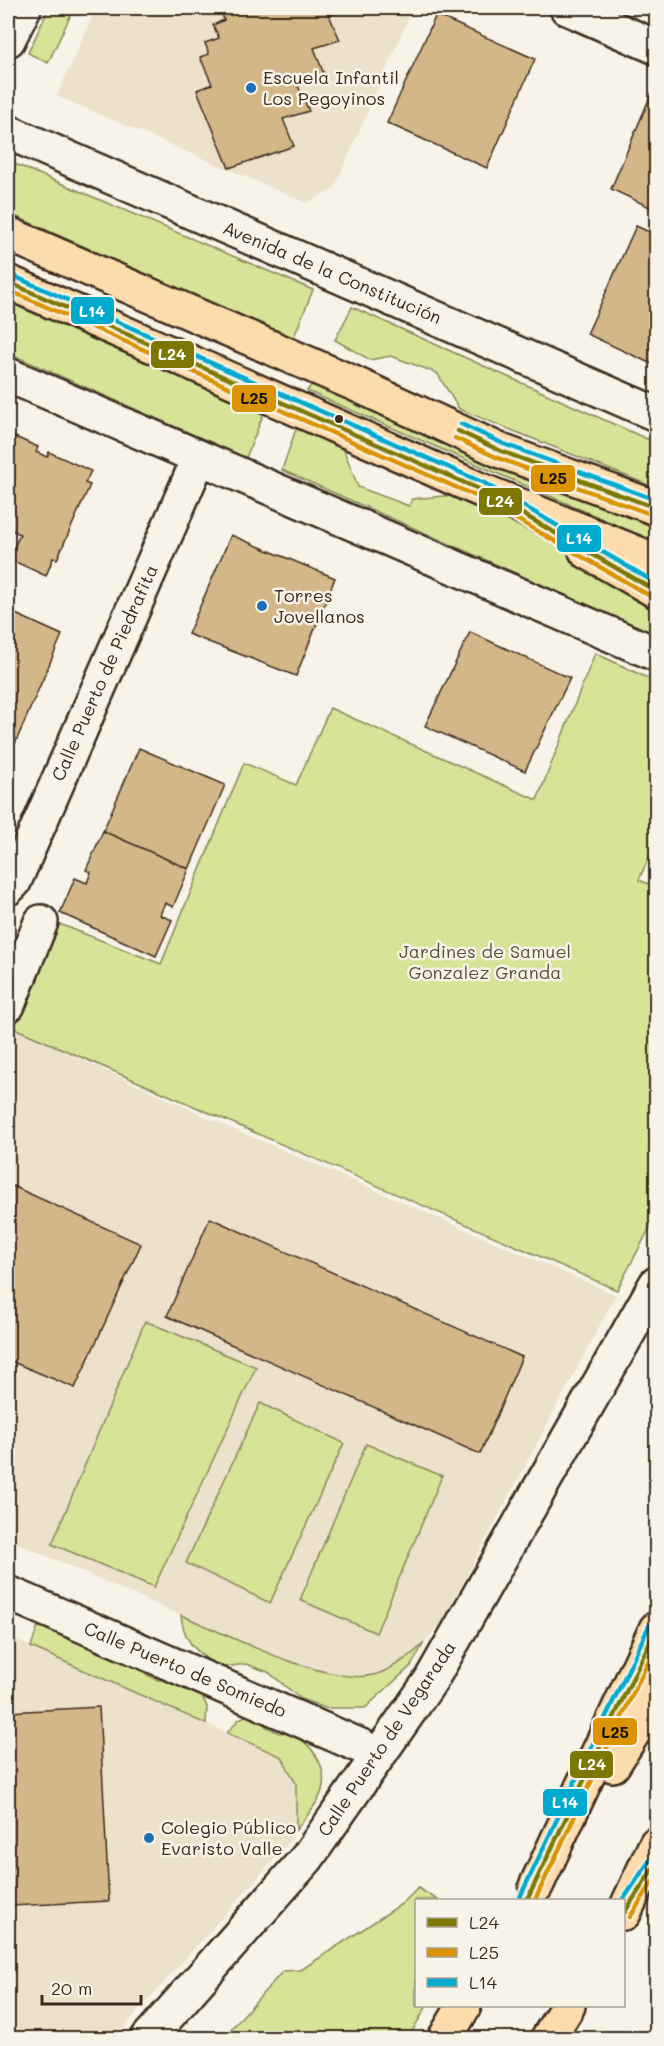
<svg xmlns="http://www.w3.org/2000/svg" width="664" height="2046" viewBox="0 0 664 2046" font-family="Mali,sans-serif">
  <rect width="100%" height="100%" fill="#f7f3e8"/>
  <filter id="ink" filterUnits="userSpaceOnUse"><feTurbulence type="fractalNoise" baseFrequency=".0167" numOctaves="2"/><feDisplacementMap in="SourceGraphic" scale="12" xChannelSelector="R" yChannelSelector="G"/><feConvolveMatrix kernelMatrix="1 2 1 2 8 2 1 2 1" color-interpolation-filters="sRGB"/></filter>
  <g filter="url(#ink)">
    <path fill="#ece1cb" d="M 96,8 L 413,8 L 334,189 L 307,203 L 57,96 Z
      M 14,1028 L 222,1124 L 616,1295 L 441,1624 L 414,1654 L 373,1675 L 331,1674 L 271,1655 L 8,1539 L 8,1043 Z
      M 8,1636 L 282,1757 L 296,1784 L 298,1826 L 286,1846 L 114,2038 L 8,2038 Z"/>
    <path fill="#d7e396" stroke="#89865a" stroke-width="1.5" d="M 49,8 L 74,8 L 48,63 L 28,53 Z
      M 8,161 L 313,290 L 293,339 L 8,213 Z
      M 8,301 L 265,410 L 246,458 L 8,353 Z
      M 352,307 L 656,443 L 656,488 L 459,409 L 437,373 L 391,356 L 370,360 L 335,340 Z
      M 312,384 L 656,528 L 656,542 L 307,391 Z
      M 299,420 L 342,445 L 358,487 L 409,506 L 412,499 L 454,495 L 494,513 L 548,541 L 656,607 L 656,635 L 282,470 Z
      M 595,653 L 656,682 L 656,841 L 639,880 L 656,887 L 656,1216 L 617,1290 L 14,1028 L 57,923 L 161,964 L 244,763 L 296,785 L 330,708 L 537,800 Z
      M 145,1321 L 256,1367 L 154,1587 L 52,1544 Z
      M 260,1403 L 344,1443 L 270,1603 L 186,1563 Z
      M 366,1444 L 442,1476 L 376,1633 L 300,1600 Z
      M 181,1615 C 226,1634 326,1686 373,1675 C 388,1672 414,1654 424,1643 L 411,1666 L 365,1708 L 325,1708 L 301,1699 L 268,1672 L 246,1664 L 218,1668 C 196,1650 184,1644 181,1615 Z
      M 59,1621 L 98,1653 L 118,1654 L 138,1663 L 147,1675 L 158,1680 L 172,1680 L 199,1689 L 207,1707 L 206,1724 L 31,1647 L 37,1628 Z
      M 250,1714 L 261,1715 L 265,1726 L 279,1733 L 290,1731 C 309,1742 329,1765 322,1790 C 319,1803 304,1819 296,1830 L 296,1784 L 282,1757 L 227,1733 L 239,1719 Z
      M 418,1888 L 438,1900 L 416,1900 L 416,2006 L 427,2006 L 408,2038 L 223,2038 L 283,1971 L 301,1970 L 403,1903 Z"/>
    <path fill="#d4b788" stroke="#3b2a1e" stroke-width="1.5" d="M 353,8 L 329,15 L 340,40 L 314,48 L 325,77 L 298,86 L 309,111 L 283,119 L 294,146 L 229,168 L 197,90 L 212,84 L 200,57 L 209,54 L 205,43 L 219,38 L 213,25 L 224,20 L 220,9 Z
      M 436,15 L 535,59 L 487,168 L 387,123 Z
      M 653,90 L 656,92 L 656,210 L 611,189 Z
      M 636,226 L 656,235 L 656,366 L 587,334 Z
      M 8,434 L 38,447 L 36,452 L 47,457 L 49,452 L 91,471 L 85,483 L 90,485 L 57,559 L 53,558 L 46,576 L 9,559 L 20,534 L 8,528 Z
      M 231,535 L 335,578 L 296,676 L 188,634 Z
      M 9,611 L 62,635 L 8,760 L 8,614 Z
      M 470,632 L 570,678 L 525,771 L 425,726 Z
      M 139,748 L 225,785 L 189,869 L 103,831 Z
      M 103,831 L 189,869 L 173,907 L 165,903 L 160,915 L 172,920 L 156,956 L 60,913 L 75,878 L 87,883 L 91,872 L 86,870 Z
      M 8,1184 L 141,1244 L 75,1388 L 8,1360 Z
      M 210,1218 L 522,1357 L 480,1454 L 167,1316 Z
      M 99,1707 L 109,1901 L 11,1906 L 8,1843 L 8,1712 Z"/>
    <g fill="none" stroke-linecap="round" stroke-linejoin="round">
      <defs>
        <path id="street" d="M 567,8 L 656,47
          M 8,40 L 24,8
          M 8,132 L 656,414
          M 8,375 L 656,654
          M 8,888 L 14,882 L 199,458
          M 8,1005 L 41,922
          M 8,1593 L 363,1747
          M 148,2038 L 307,1858 L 431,1680 L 656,1284"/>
        <path id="primary" d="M 8,234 L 353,383 L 501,451 L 656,508
          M 8,282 L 481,490 L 656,561
          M 586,551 L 656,591"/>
        <path id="highway" d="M 613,1765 L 656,1696
          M 536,1886 L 656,1629
          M 624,1913 L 656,1844
          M 445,2038 L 464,2006
          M 548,2038 L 568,2006"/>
      </defs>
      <use href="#street" stroke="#3b2a1e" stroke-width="38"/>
      <use href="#primary" stroke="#3b2a1e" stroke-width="38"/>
      <use href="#highway" stroke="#3b2a1e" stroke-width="38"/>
      <use href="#street" stroke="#f7f3e8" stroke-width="33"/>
      <use href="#primary" stroke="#fcdcac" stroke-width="33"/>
      <use href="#highway" stroke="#fcdcac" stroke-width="33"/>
      <defs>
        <path id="bus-1" d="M 8,282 L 481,490 L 656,591
          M 458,431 L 501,451 L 656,508
          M 527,1900 L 656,1629
          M 624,1913 L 656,1864"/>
        <path id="bus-2" d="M 8,290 L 478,497 L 652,597
          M 455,438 L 498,458 L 653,515
          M 535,1900 L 656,1645
          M 630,1917 L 656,1877"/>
        <path id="bus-3" d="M 11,275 L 484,483 L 656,583
          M 461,424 L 504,444 L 656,500
          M 520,1897 L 649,1626
          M 623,1900 L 650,1860"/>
      </defs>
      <use href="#bus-1" stroke="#f7f3e8" stroke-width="9"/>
      <use href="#bus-2" stroke="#f7f3e8" stroke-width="9"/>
      <use href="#bus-3" stroke="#f7f3e8" stroke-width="9"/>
      <use href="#bus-1" stroke="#7d7805" stroke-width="4.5"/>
      <use href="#bus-2" stroke="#db9304" stroke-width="4.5"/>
      <use href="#bus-3" stroke="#00a9ce" stroke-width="4.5"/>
    </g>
  </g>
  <g fill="#1f6fb2" stroke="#f7f3e8" stroke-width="2">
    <circle cx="251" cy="88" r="6"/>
    <circle cx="262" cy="606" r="6"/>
    <circle cx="149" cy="1838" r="6"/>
  </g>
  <circle fill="#3b2a1e" stroke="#f7f3e8" stroke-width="2" cx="339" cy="419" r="5"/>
  <g text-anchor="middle" stroke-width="5" stroke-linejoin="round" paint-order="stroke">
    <g font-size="18" fill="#3b2a1e" stroke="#f7f3e8" text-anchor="start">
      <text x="263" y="84">Escuela Infantil<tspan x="263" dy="21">Los Pegoyinos</tspan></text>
      <text x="274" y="602">Torres<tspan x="274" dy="21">Jovellanos</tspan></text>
      <text x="161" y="1834">Colegio Público<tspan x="161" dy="21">Evaristo Valle</tspan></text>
    </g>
    <g font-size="18" fill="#3b2a1e" stroke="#f7f3e8">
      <text transform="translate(332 273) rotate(23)" y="6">Avenida de la Constitución</text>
      <text transform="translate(105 673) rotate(-66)" y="6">Calle Puerto de Piedrafita</text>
      <text transform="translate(185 1670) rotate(23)" y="6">Calle Puerto de Somiedo</text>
      <text transform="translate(387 1739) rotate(-56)" y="6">Calle Puerto de Vegarada</text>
    </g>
    <g font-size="18" fill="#5a4f36" stroke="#f7f3e8">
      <text x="485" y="958">Jardines de Samuel<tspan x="485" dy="21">Gonzalez Granda</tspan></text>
    </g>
  </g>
  <g stroke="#f7f3e8" stroke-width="2">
    <rect x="70" y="296" width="45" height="29" rx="6" fill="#00a9ce"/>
    <rect x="150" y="340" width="45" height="29" rx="6" fill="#7d7805"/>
    <rect x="231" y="384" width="46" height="29" rx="6" fill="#db9304"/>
    <rect x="530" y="464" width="46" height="29" rx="6" fill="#db9304"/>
    <rect x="478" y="487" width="45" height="29" rx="6" fill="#7d7805"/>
    <rect x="556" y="524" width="46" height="29" rx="6" fill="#00a9ce"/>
    <rect x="592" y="1717" width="46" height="29" rx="6" fill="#db9304"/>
    <rect x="569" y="1750" width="45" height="29" rx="6" fill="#7d7805"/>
    <rect x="542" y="1788" width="46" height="29" rx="6" fill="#00a9ce"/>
  </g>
  <g font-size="16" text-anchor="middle" font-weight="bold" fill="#fff">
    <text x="92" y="317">L14</text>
    <text x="172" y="360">L24</text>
    <text x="500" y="507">L24</text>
    <text x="579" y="544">L14</text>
    <text x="592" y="1770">L24</text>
    <text x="565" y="1808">L14</text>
  </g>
  <g font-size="16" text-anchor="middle" font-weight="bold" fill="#111">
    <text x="254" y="404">L25</text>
    <text x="553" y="484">L25</text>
    <text x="615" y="1738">L25</text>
  </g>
  <rect width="664" height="2046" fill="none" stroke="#f7f3e8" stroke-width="30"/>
  <rect x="15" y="15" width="634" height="2016" fill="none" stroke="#3b2a1e" stroke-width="2" filter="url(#ink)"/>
  <rect x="415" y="1899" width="210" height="108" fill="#f7f3e8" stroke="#aca397" stroke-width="1.5"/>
  <rect x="427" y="1918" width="30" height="9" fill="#7d7805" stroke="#aca397" stroke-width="1.5"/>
  <text x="469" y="1929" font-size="18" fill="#3b2a1e">L24</text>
  <rect x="427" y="1948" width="30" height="9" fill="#db9304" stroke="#aca397" stroke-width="1.5"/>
  <text x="469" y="1959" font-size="18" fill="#3b2a1e">L25</text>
  <rect x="427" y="1978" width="30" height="9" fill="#00a9ce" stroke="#aca397" stroke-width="1.5"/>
  <text x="469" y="1989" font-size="18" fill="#3b2a1e">L14</text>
  <path d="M42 1995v9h99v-9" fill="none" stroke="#3b2a1e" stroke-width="3"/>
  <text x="51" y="1995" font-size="18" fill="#3b2a1e" stroke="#f7f3e8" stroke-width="4.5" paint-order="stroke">20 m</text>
</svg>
